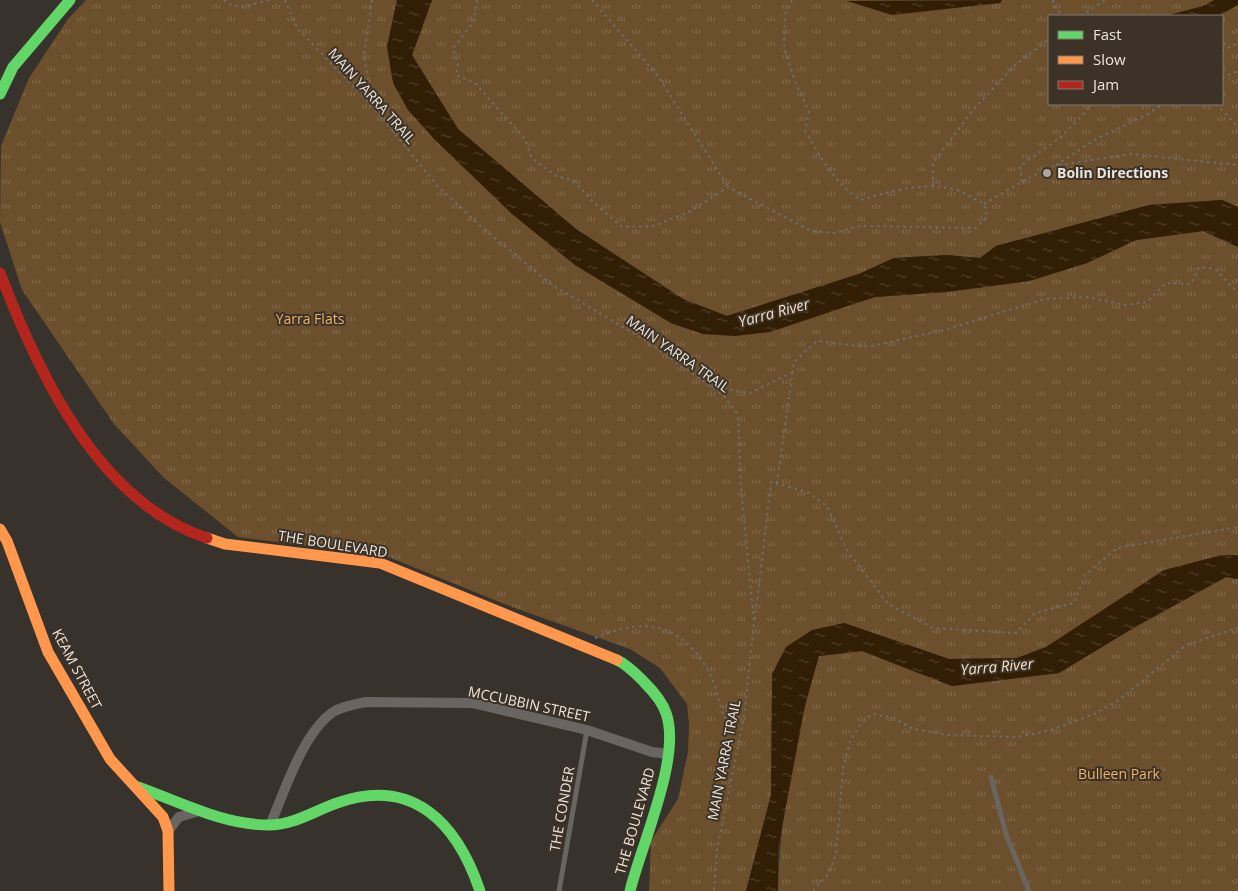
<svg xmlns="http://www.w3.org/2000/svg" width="1238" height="891" viewBox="0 0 1238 891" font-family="'Open Sans',sans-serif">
  <defs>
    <pattern id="park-tufts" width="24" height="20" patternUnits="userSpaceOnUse" patternTransform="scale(1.25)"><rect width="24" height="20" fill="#6c4f2c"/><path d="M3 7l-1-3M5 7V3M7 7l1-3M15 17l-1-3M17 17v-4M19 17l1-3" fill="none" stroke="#81684a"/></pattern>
    <pattern id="water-ripples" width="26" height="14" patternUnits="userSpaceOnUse" patternTransform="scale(1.25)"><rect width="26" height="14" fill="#321e05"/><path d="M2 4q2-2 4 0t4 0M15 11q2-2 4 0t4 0" fill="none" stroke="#503f29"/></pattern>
  </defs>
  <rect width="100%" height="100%" fill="#37322c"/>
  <path fill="url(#park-tufts)" fill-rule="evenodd" d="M 86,0 L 397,0 L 387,47 L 575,265 L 671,323 L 703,334 L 835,309 L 875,297 L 949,291 L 1029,281 L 1087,263 L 1136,240 L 1203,231 L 1238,247 L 1238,555 L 1221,555 L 1046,647 L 1017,658 L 949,659 L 844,623 L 772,699 L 771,795 L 746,891 L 649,891 L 651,841 L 678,799 L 688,752 L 689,724 L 687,704 L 660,668 L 630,649 L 512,607 L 386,556 L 238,537 L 164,478 L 114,424 L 22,290 L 0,222 L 1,146 L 29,78 L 68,19 Z
    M 432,0 L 1238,0 L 1238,207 L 1222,200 L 1149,205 L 996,246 L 980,258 L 946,255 L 894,258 L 859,274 L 727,316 L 683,299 L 576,229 L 458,129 L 412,55 ZM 1049,16 L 1222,16 L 1222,104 L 1049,104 Z
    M 1226,577 L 1238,579 L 1238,891 L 778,891 C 779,815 797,730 819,656 L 862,651 L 952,686 L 1059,673 L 1135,627 Z"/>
  <path fill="url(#water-ripples)" d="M 397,0 L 432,0 L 412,55 L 458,129 L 576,229 L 683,299 L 727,316 L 859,274 L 894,258 L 946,255 L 980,258 L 996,246 L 1149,205 L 1222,200 L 1238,207 L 1238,247 L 1203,231 L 1136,240 L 1087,263 L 1029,281 L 947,292 L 875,297 L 770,332 L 735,336 L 703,334 L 671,323 L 575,265 L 512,214 L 435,140 L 408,110 L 393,83 L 387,47 Z
    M 1002,0 L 1000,3 L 892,15 L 847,1 Z
    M 1214,0 L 1238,0 L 1238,5 L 1218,16 L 1165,16 L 1203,6 Z
    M 1222,555 L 1238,555 L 1238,579 L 1226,577 L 1135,627 L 1059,673 L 952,686 L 862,651 L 819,656 L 805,705 L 778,849 L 778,891 L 746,891 L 771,795 L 772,674 L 786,647 L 812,630 L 844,623 L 949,659 L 1017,658 L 1046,647 L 1164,570 Z"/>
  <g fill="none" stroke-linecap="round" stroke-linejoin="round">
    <path stroke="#706d69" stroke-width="2" stroke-dasharray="2.5 4" stroke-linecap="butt" d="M 224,0 L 228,4 L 243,7 L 269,0
      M 285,0 L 297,28 L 373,107 L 437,185 L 478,224 L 552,285 L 642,338 L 723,395 L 738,415 L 741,487 L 754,623 L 744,716 L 717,850 L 714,891
      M 372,0 L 364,55 L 373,107
      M 477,0 L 473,23 L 453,48 L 458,65 L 456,75 L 475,83 L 524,138 L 532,158 L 556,176 L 574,181 L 592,201 L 622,227 L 654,226 L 691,211 L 728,187 L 811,231 L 834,233 L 860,226 L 976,228 L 987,217 L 984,204 C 975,200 967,193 957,190 C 925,181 891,191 860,200 C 834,182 820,157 805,130 L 809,112 L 795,81 L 784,48 L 785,15 L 792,0
      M 592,0 L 658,76 L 728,187
      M 1053,0 L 1053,5 L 1063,16
      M 1081,16 L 1105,0
      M 1222,51 L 1238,43
      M 1222,78 L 1238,71
      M 1216,104 L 1238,127
      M 1056,165 L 1096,139 L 1148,114 L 1163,104
      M 1022,182 L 1020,166 L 1060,138 L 1093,104
      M 933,186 L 933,163 L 972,111 L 1015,65 L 1049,39
      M 984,204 L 1032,176 L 1054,166 L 1131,154 L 1238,165
      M 711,386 L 750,393 L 793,372
      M 777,483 L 794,362 L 817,341 L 867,347 L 944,330 L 1045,299 L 1088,297 L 1125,305 L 1147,302 L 1166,283 L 1191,284 L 1199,267 L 1215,269 L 1238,293
      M 755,619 L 771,482 L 807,492 L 827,506 L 847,550 L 888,604 L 933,628 L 1016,633 L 1035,613 L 1074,603 L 1085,575 L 1117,548 L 1238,527
      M 595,638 C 607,634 620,628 632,627 C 670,622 695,644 711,676 C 717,688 719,704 724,717 L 734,719 L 744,716
      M 813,891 L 828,874 L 836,855 L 843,769 L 850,741 L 860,725 L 872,714 L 894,718 L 913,729 L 949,735 L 1017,737 L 1051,730 L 1094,714 L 1119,700 L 1186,645 L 1238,628"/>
    <path stroke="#696560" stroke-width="5" d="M 991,777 L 1006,834 L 1029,891
      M 559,891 L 587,730"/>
    <path stroke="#696560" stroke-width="10" d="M 270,825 C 285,791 302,734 333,712 C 343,706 355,704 366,702 L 472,703 L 587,730 L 652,752 L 668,754
      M 168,831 L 179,817 L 199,811"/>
    <path stroke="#63d668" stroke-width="11" d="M 0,94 L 13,67 L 70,0
      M 617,660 C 628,665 636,674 644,682 C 652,690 662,701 666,713 C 682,757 641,845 630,891
      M 138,787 C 180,802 223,825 269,825 C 294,825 314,811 337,803 C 413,776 457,823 480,891"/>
    <path stroke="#ff974d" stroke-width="11" d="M 0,529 L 7,541 L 48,652 L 110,759 L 163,817 L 168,831 L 169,891
      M 207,538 L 225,544 L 380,563 L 617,660"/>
    <path stroke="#b3261e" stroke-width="11" d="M 0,273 C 38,373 98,502 207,538"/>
  </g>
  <circle fill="#ada6a0" stroke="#3c3227" stroke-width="2" cx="1047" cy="173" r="5"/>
  <g text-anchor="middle" stroke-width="4" stroke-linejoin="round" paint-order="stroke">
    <g font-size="14" fill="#ece5de" stroke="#3c3227">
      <text transform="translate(372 96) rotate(48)" y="5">MAIN YARRA TRAIL</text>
      <text transform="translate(678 354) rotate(35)" y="5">MAIN YARRA TRAIL</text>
      <text transform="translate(333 544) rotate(9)" y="5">THE BOULEVARD</text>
      <text transform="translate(77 669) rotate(62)" y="5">KEAM STREET</text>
      <text transform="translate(529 704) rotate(12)" y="5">MCCUBBIN STREET</text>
      <text transform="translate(724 760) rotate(-79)" y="5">MAIN YARRA TRAIL</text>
      <text transform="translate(562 809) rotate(-80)" y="5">THE CONDER</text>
      <text transform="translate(635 821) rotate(-74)" y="5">THE BOULEVARD</text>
    </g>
    <g font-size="14" font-weight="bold" fill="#ece5de" stroke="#3c3227" text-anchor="start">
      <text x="1057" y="178">Bolin Directions</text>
    </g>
    <g font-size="14" fill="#f1b369" stroke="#3c3227">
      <text x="310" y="324">Yarra Flats</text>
      <text x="1119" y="779">Bulleen Park</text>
    </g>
    <g font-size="15" font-style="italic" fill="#f8dfc3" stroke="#3c3227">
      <text transform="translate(774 313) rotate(-15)" y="5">Yarra River</text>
      <text transform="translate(997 667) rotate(-5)" y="5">Yarra River</text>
    </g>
  </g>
  <rect x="1048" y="15" width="175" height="90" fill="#3c3227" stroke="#827a70"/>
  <rect x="1058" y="31" width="25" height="8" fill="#63d668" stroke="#827a70"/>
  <text x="1093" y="40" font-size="15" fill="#ece5de">Fast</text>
  <rect x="1058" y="56" width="25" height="8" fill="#ff974d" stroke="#827a70"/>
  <text x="1093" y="65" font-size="15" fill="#ece5de">Slow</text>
  <rect x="1058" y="81" width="25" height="8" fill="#b3261e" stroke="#827a70"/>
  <text x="1093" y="90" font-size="15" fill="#ece5de">Jam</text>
</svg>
